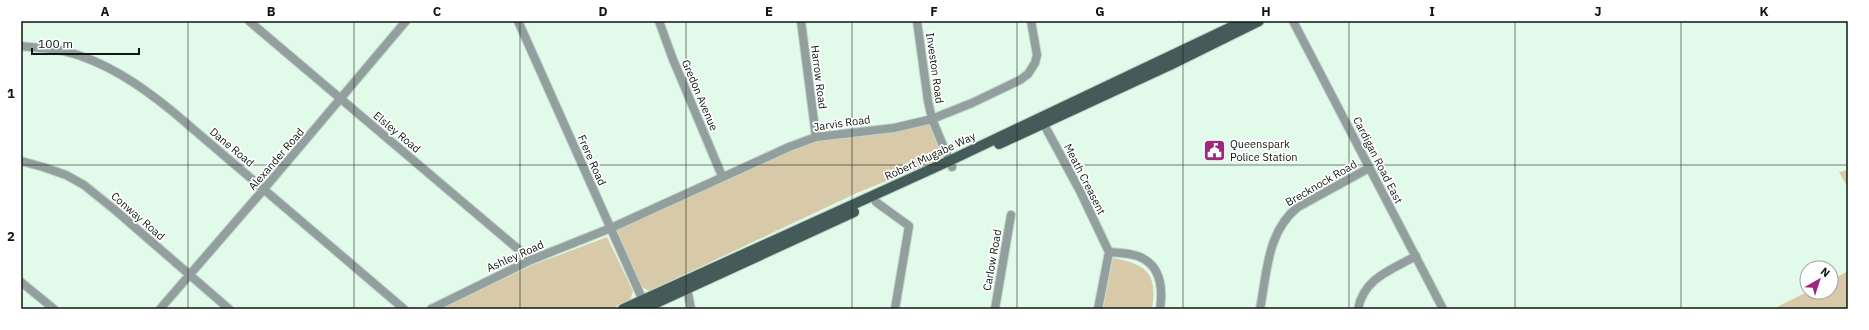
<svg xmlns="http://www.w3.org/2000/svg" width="1869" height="330" viewBox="0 0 1869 330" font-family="'IBM Plex Sans',sans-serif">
  <rect width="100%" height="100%" fill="#e2fae9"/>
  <path fill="#d8c9a9" d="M 930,124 L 944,158 L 859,192 L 649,291 L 641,286 L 616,231 L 620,227 L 789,150 L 817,140 Z
    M 1848,170 L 1848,188 L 1839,172 Z
    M 607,237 L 633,291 L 630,300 L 611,309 L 439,309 L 533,265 Z
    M 1113,258 C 1146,264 1158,273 1152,309 L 1103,309 Z
    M 1848,271 L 1848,309 L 1773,309 L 1807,292 L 1831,292 L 1831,280 Z"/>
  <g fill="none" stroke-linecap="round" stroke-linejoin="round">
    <defs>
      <path id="minor" d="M 249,21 L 531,260
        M 518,21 L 645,305
        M 659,21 L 672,57 L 722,176
        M 801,21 L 816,137
        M 917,21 L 928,101 L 932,119 L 952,167
        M 1293,21 L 1443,309
        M 21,46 C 35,48 50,48 64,51 C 105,61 140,85 172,111 L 404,309
        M 1041,119 L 1080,191 L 1109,252
        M 21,161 L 43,167 L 66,175 L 84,185 L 115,210 L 229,309
        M 876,202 L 909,226 L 895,309
        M 21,282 L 54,309
        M 686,283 L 691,309
        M 160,309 L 264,189 L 406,21
        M 431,309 L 531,260 L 611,228 L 789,147 L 816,137 L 894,128 L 932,119 L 972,103 L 1020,80 L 1028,74 L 1035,63 L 1037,55 L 1031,21
        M 995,309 L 1011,215
        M 1098,309 L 1109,252 C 1119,253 1131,253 1140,257 C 1161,266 1163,289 1160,309
        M 1260,309 C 1267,273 1267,231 1298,207 L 1369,168
        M 1358,309 C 1364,278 1391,270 1416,256"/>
      <path id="major" d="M 999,144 L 1170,65 L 1259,21
        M 623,309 L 949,161 L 1244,21
        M 643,309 L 854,212"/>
    </defs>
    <use href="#minor" stroke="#c0d6c6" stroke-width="10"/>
    <use href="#major" stroke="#c0d6c6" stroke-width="12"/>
    <use href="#minor" stroke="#929f9e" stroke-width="8"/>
    <use href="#major" stroke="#445b59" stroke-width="10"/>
  </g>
  <path fill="none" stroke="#0e1711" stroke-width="1" stroke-opacity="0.55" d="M 188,21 L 188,309M 354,21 L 354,309M 520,21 L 520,309M 686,21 L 686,309M 852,21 L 852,309M 1017,21 L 1017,309M 1183,21 L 1183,309M 1349,21 L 1349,309M 1515,21 L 1515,309M 1681,21 L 1681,309M 21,165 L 1848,165"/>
  <defs>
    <symbol id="civic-square" viewBox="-11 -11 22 22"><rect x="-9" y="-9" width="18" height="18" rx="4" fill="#9e2780" stroke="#fff"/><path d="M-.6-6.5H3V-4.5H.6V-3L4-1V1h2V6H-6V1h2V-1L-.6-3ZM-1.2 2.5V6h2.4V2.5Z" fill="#fff"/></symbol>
  </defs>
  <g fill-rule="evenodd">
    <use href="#civic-square" x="1202" y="138" width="25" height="25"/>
  </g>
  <g text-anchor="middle" stroke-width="3.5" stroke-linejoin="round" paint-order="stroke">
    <g font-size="11" fill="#0e1711" stroke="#fff">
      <text transform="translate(935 68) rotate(82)" y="4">Investon Road</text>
      <text transform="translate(819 77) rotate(83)" y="4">Harrow Road</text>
      <text transform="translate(700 95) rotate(67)" y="4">Gredon Avenue</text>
      <text transform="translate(842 123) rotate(-8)" y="4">Jarvis Road</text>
      <text transform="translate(397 132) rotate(40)" y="4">Elsley Road</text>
      <text transform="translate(232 147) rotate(40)" y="4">Dane Road</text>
      <text transform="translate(930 156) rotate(-25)" y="4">Robert Mugabe Way</text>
      <text transform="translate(276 159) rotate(-49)" y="4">Alexander Road</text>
      <text transform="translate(592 160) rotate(66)" y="4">Frere Road</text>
      <text transform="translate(1378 160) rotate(63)" y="4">Cardigan Road East</text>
      <text transform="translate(1085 179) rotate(63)" y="4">Meath Creasent</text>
      <text transform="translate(1321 183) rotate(-30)" y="4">Brecknock Road</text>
      <text transform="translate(138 216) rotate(41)" y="4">Conway Road</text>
      <text transform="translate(515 256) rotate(-24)" y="4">Ashley Road</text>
      <text transform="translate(992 260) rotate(-80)" y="4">Carlow Road</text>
    </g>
    <g font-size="11" fill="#0e1711" stroke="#fff" text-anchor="start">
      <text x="1230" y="148">Queenspark<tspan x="1230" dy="13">Police Station</tspan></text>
    </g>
  </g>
  <rect width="1869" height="330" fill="none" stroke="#ffffff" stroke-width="44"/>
  <g transform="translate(1819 280) rotate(39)"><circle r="19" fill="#ffffff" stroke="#9fa2a0"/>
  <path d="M0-3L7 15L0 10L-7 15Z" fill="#9e2780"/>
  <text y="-6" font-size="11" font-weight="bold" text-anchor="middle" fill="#0e1711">N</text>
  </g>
  <path d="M32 48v6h107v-6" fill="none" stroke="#0e1711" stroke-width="2"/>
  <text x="38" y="48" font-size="12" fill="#0e1711" stroke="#ffffff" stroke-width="3" paint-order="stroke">100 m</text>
  <rect x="22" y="22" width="1825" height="286" fill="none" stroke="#0e1711" stroke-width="1.5"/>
  <g font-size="13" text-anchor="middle" font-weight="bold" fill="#0e1711">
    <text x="105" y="16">A</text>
    <text x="271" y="16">B</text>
    <text x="437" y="16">C</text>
    <text x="603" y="16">D</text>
    <text x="769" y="16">E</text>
    <text x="934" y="16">F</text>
    <text x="1100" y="16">G</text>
    <text x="1266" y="16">H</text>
    <text x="1432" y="16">I</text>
    <text x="1598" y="16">J</text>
    <text x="1764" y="16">K</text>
    <text x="11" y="98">1</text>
    <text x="11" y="241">2</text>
  </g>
</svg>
